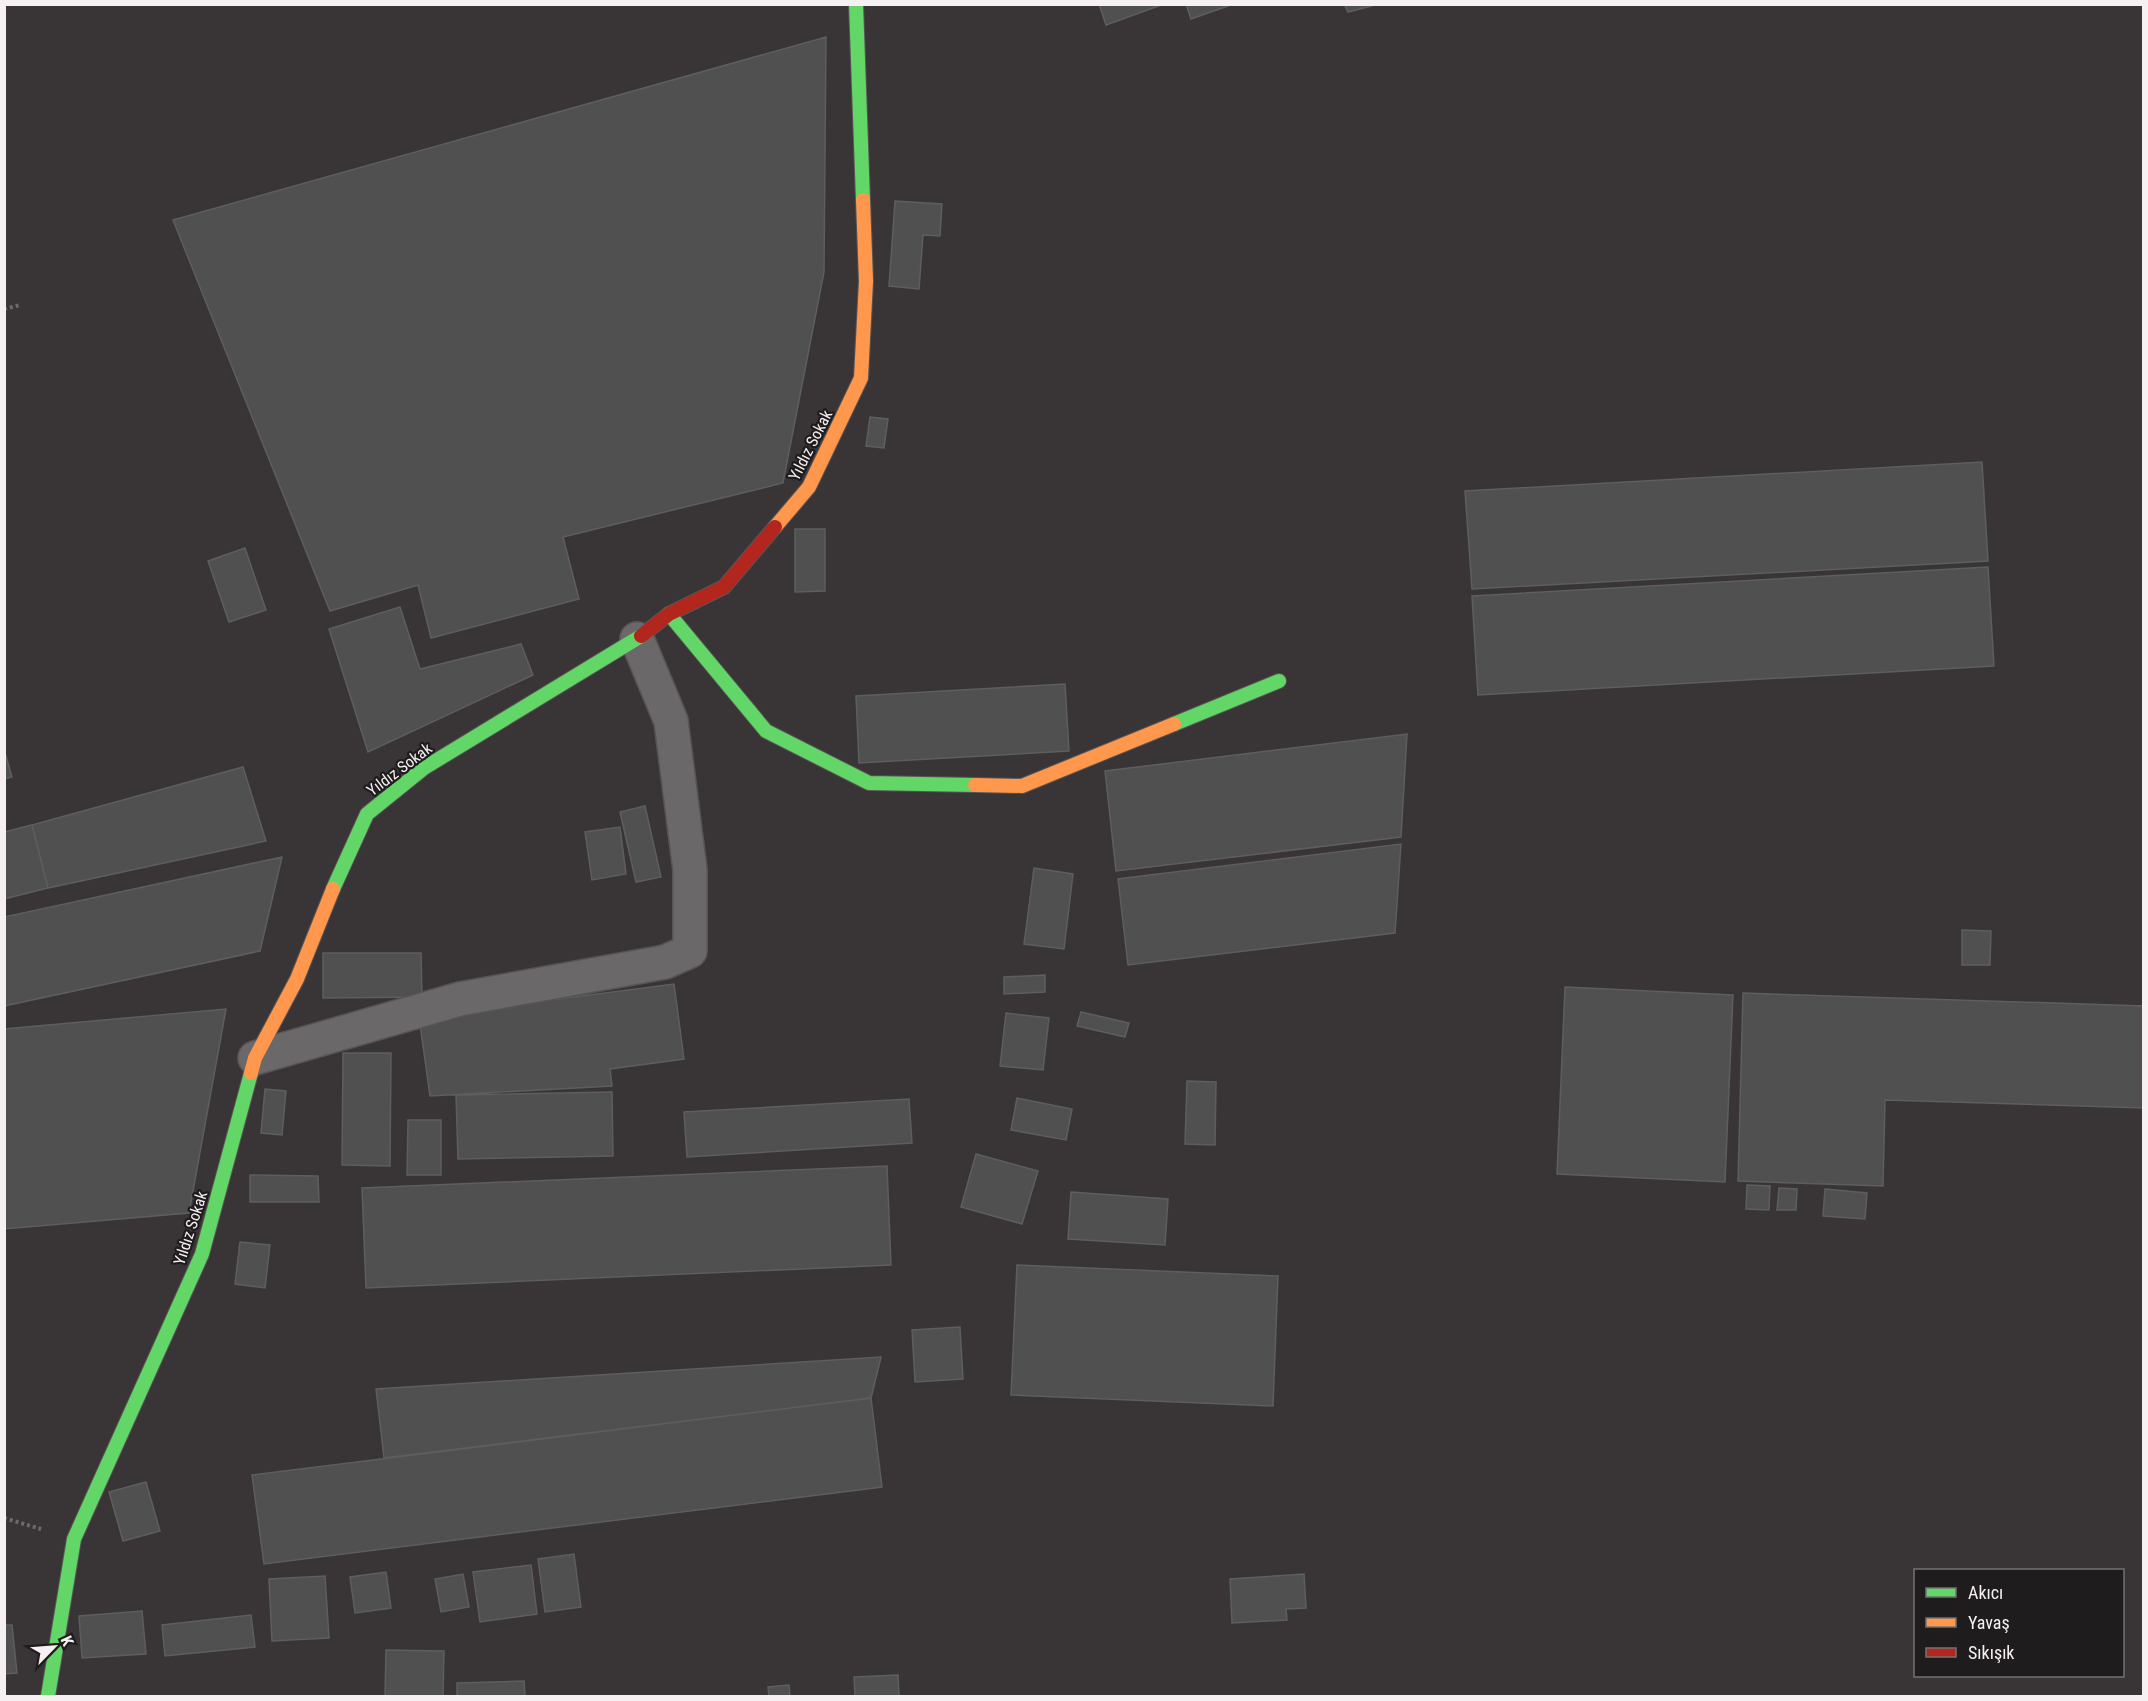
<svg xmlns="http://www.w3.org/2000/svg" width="2148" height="1701" viewBox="0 0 2148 1701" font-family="'Roboto Condensed',sans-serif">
  <rect width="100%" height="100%" fill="#393537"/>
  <path fill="#505051" stroke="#5d5e5e" stroke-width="1.5" d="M 1099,4 L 1164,4 L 1106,25 Z
    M 1186,4 L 1227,4 L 1228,6 L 1191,19 Z
    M 1344,4 L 1379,4 L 1348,12 Z
    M 826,37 L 824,272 L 783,483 L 563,537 L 579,599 L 431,638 L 418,585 L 330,611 L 173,220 Z
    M 895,201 L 942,204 L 940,236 L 923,235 L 919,289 L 889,286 Z
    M 870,417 L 888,419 L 884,448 L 866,446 Z
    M 1982,462 L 1988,561 L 1472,589 L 1465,491 Z
    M 795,529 L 825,529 L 825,591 L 795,592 Z
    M 245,548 L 266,610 L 229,622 L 208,561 Z
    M 1988,567 L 1994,666 L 1478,695 L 1472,596 Z
    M 400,607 L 420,669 L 521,644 L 533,675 L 368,752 L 329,629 Z
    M 1065,684 L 1069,751 L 859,763 L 856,696 Z
    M 1407,734 L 1401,837 L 1116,871 L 1105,771 Z
    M 4,749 L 12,777 L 4,779 Z
    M 243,767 L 266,841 L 48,888 L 32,825 Z
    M 645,806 L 661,877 L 636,882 L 620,812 Z
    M 32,825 L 48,888 L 4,899 L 4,832 Z
    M 620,827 L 626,874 L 592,880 L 585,832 Z
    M 1401,844 L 1395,933 L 1128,965 L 1118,879 Z
    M 282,857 L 260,951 L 4,1006 L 4,917 Z
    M 1034,868 L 1073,874 L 1064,949 L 1024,944 Z
    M 1962,930 L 1991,931 L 1990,965 L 1962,965 Z
    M 323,953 L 421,953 L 422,997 L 323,998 Z
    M 1045,975 L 1045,992 L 1004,994 L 1004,977 Z
    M 674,984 L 684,1059 L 610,1069 L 612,1086 L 430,1096 L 419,1017 Z
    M 1565,987 L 1733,995 L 1725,1182 L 1557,1174 Z
    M 1743,993 L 2144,1006 L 2144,1108 L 1885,1100 L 1883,1186 L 1738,1181 Z
    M 226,1009 L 189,1213 L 4,1229 L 4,1029 Z
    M 1081,1012 L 1129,1023 L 1125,1037 L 1077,1026 Z
    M 1006,1013 L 1049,1018 L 1043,1070 L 1000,1066 Z
    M 343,1053 L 391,1053 L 390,1166 L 342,1165 Z
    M 1187,1081 L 1216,1082 L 1215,1145 L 1185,1144 Z
    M 265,1089 L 286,1091 L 282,1135 L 261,1133 Z
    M 612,1092 L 613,1156 L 458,1159 L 456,1095 Z
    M 1017,1098 L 1072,1109 L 1066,1140 L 1011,1130 Z
    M 909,1099 L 912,1143 L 687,1157 L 684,1112 Z
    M 408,1120 L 441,1120 L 441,1175 L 407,1175 Z
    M 976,1154 L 1038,1171 L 1022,1224 L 961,1207 Z
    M 887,1166 L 891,1265 L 366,1288 L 362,1188 Z
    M 250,1175 L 318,1176 L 319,1202 L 250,1202 Z
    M 1747,1185 L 1770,1186 L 1769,1210 L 1746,1209 Z
    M 1779,1188 L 1797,1189 L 1796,1210 L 1777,1210 Z
    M 1825,1189 L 1867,1193 L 1865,1219 L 1823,1216 Z
    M 1071,1192 L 1168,1199 L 1165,1245 L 1068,1239 Z
    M 240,1242 L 270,1245 L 265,1288 L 235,1284 Z
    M 1017,1265 L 1278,1276 L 1273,1406 L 1011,1395 Z
    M 960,1327 L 963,1379 L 915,1382 L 912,1330 Z
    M 881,1357 L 871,1398 L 384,1458 L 376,1389 Z
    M 871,1398 L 882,1487 L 264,1564 L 252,1475 Z
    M 146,1482 L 160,1531 L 123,1541 L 109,1492 Z
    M 574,1554 L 581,1607 L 545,1612 L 538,1559 Z
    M 531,1565 L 537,1614 L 480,1622 L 473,1572 Z
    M 386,1572 L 391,1608 L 355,1613 L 350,1577 Z
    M 463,1574 L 469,1607 L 441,1612 L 435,1579 Z
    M 1304,1574 L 1306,1608 L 1286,1609 L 1287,1620 L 1232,1623 L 1230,1579 Z
    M 325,1576 L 329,1638 L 272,1641 L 269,1579 Z
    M 142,1611 L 146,1654 L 82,1658 L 79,1616 Z
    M 251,1615 L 255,1647 L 165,1656 L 162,1625 Z
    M 4,1625 L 12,1625 L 17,1673 L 4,1674 Z
    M 386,1650 L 444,1651 L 443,1696 L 385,1696 Z
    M 898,1675 L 899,1696 L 855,1696 L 854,1677 Z
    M 524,1681 L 525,1696 L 457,1696 L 457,1683 Z
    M 789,1685 L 790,1696 L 769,1696 L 768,1687 Z"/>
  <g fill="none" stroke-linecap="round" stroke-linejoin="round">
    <defs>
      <path id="street" d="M 255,1058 L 460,999 L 665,962 L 690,951 L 690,870 L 671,721 L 637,639"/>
      <path id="fast" d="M 856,4 L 863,200
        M 669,614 L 766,731 L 869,783 L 975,785
        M 1174,724 L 1279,681
        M 333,889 L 367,814 L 424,768 L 641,636
        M 48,1696 L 74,1539 L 202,1254 L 251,1073"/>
      <path id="slow" d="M 775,527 L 809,487 L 861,378 L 866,281 L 863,200
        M 975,785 L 1022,786 L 1174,724
        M 251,1073 L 255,1058 L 297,979 L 333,889"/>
      <path id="jam" d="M 641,636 L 669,614 L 724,587 L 775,527"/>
    </defs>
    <use href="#street" stroke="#585455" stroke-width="36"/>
    <use href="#fast" stroke="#585455" stroke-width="16"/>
    <use href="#slow" stroke="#585455" stroke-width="16"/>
    <use href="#jam" stroke="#585455" stroke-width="16"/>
    <path stroke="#6d6a6b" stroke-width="4" stroke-dasharray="3 3" stroke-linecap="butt" d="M 4,309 L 20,305
      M 4,1518 L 41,1529"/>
    <use href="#street" stroke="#6b6869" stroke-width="33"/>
    <use href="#fast" stroke="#63d668" stroke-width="14"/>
    <use href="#slow" stroke="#ff974d" stroke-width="14"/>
    <use href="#jam" stroke="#b3261e" stroke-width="14"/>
  </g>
  <g text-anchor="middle" stroke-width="4.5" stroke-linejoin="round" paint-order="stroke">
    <g font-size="16" fill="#f6f0f3" stroke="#1f1c1d">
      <text transform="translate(810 445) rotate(-63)" y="6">Yıldız Sokak</text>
      <text transform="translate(399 769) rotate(-37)" y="6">Yıldız Sokak</text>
      <text transform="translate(190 1228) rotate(-72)" y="6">Yıldız Sokak</text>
    </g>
  </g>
  <rect width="2148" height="1701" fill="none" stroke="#f6f0f3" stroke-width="12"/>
  <rect x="1914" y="1569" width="210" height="108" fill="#1f1c1d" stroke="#757173" stroke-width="1.5"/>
  <rect x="1926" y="1588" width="30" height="9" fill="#63d668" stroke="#757173" stroke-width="1.5"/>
  <text x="1968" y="1599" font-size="18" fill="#f6f0f3">Akıcı</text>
  <rect x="1926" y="1618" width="30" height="9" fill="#ff974d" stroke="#757173" stroke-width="1.5"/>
  <text x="1968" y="1629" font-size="18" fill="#f6f0f3">Yavaş</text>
  <rect x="1926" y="1648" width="30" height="9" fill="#b3261e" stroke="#757173" stroke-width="1.5"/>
  <text x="1968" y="1659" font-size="18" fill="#f6f0f3">Sıkışık</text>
  <g transform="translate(54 1647) rotate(65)" stroke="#1f1c1d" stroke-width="4.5" paint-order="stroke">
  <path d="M0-4.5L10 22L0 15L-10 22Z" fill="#f6f0f3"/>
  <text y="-9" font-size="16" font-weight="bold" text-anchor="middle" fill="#f6f0f3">K</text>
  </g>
</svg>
